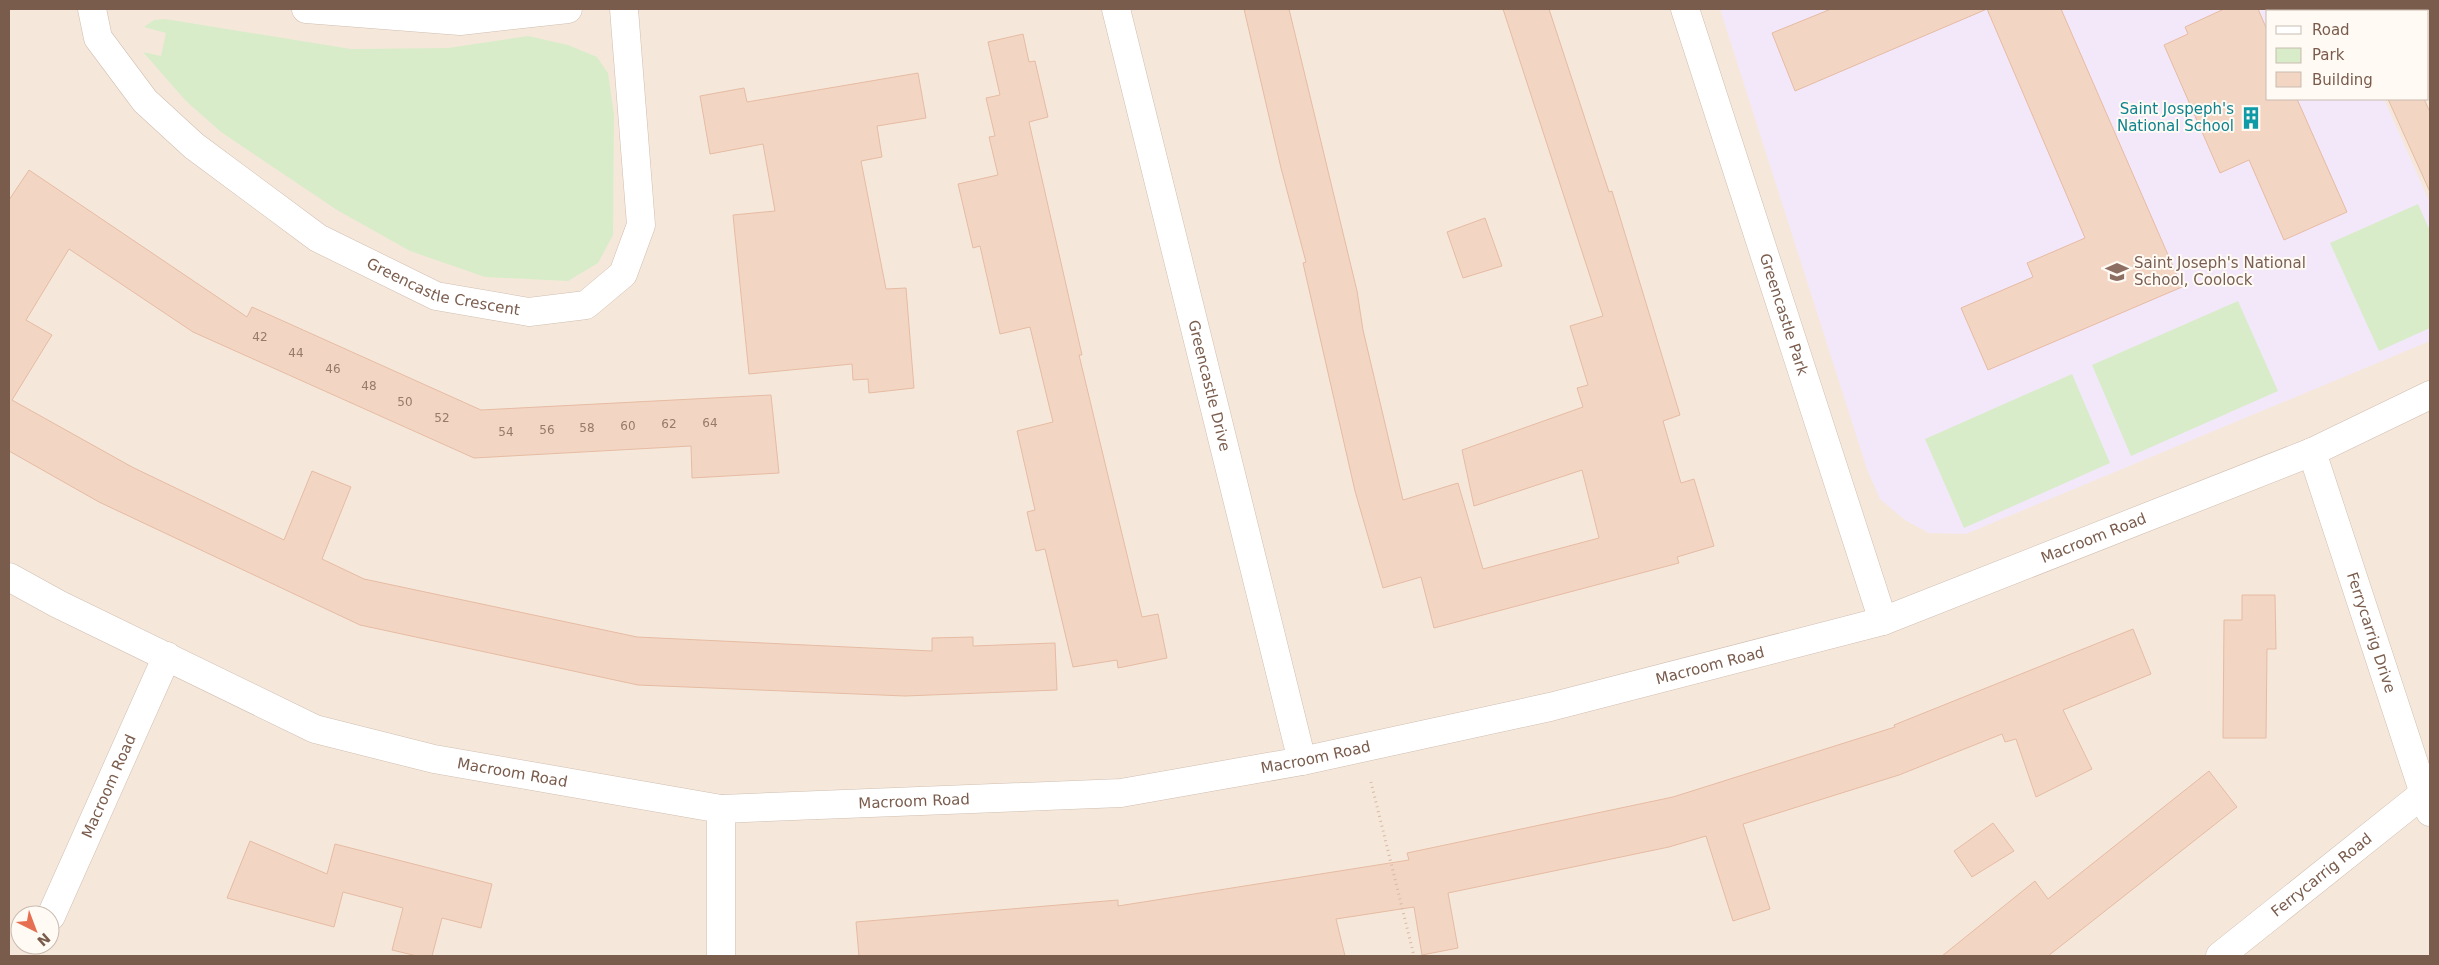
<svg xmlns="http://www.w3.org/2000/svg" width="2439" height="965" viewBox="0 0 2439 965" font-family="'DejaVu Sans',sans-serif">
  <rect width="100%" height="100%" fill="#fdf6ec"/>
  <path fill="#f5e8da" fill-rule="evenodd" d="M 9,9 L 2430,9 L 2430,956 L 9,956 ZM 2268,11 L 2428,11 L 2428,99 L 2268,99 ZM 20,915 L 50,915 L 50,945 L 20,945 Z"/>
  <path fill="#f3e8fa" d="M 1720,9 L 2344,9 L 2345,11 L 2268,11 L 2268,99 L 2384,99 L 2430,203 L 2430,341 L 1966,534 L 1929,533 L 1905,520 L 1880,499 L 1867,469 Z"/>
  <path fill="#d8ecc9" d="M 165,19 L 351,49 L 448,48 L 528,36 L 568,45 L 597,57 L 608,73 L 614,115 L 613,235 L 598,263 L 568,281 L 485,277 L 410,251 L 337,210 L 221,132 L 186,101 L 143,52 L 161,56 L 166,33 L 144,27 L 154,20 Z
    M 2418,204 L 2430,231 L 2430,328 L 2379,351 L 2330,243 Z
    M 2238,301 L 2278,391 L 2131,456 L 2092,365 Z
    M 2072,374 L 2110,463 L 1964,528 L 1925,439 Z"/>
  <path fill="#f3d5c3" stroke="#e6bba3" d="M 1244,9 L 1289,9 L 1357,291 L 1363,330 L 1403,500 L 1458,483 L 1483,569 L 1599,538 L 1582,470 L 1474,506 L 1462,450 L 1583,407 L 1577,388 L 1588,385 L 1570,326 L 1603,316 L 1503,9 L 1549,9 L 1609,192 L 1612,191 L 1680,415 L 1663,421 L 1681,483 L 1694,479 L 1714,546 L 1677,557 L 1679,563 L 1434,628 L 1421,577 L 1383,588 L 1355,491 L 1303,263 L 1306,262 L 1281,168 Z
    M 1831,9 L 1987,9 L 1795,91 L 1772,33 Z
    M 1987,9 L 2061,9 L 2182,287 L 1988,370 L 1961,308 L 2033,277 L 2027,263 L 2085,238 Z
    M 2224,9 L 2258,9 L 2268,32 L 2268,99 L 2297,99 L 2347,212 L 2284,240 L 2249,160 L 2220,173 L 2164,45 L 2188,34 L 2185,27 Z
    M 1023,34 L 1029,62 L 1035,61 L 1048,117 L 1029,122 L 1082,355 L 1079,355 L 1142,617 L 1158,614 L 1167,658 L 1118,668 L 1117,660 L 1073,667 L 1045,549 L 1036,551 L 1027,512 L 1035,510 L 1017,431 L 1053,422 L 1030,327 L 1000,334 L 980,246 L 973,248 L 958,184 L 998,175 L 989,137 L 995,136 L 986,98 L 1000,95 L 988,42 Z
    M 918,73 L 926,118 L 877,126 L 882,157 L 861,161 L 886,289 L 906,288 L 914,388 L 869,393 L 868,379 L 853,380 L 852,364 L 749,374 L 733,215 L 775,211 L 763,144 L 710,154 L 700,96 L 744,88 L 747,102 Z
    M 2388,99 L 2424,99 L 2430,112 L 2430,192 Z
    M 29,170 L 247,317 L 252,307 L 481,410 L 771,395 L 779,473 L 692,478 L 691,446 L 474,458 L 193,332 L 69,249 L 26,320 L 52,335 L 12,400 L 132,467 L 284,540 L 312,471 L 351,487 L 322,559 L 364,579 L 637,637 L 932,651 L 932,638 L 973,637 L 973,646 L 1055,643 L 1057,690 L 905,696 L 638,685 L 360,625 L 99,502 L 9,451 L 9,200 Z
    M 1485,218 L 1502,266 L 1463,278 L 1447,232 Z
    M 2242,595 L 2275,595 L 2276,649 L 2267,649 L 2266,738 L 2223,738 L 2224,620 L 2242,620 Z
    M 2133,629 L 2151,674 L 2063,710 L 2092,769 L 2036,797 L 2016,739 L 2005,742 L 2002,734 L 1899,775 L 1743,824 L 1770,909 L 1733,921 L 1706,836 L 1669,847 L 1448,893 L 1458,948 L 1422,955 L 1414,907 L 1336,919 L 1345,956 L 859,956 L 856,922 L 1118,900 L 1118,906 L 1409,860 L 1407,853 L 1673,797 L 1895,727 L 1894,725 Z
    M 2209,771 L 2237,807 L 2048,956 L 1942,956 L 2035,881 L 2048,899 Z
    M 1993,823 L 2014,851 L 1972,877 L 1954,851 Z
    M 250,841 L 327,874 L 335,844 L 492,884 L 481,928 L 442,918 L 432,956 L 417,956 L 392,950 L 403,908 L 343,892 L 334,927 L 227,898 Z"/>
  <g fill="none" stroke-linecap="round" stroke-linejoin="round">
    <defs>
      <g id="street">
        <path id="s1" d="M 92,9 L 98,38 L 145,101 L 194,146 L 318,238 L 436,296 L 529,312 L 586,305 L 623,274 L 641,225 L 624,9"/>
        <path d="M 306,9 L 460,21 L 568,9"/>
        <path id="s2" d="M 1116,9 L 1302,761"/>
        <path id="s3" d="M 1685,9 L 1883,621"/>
        <path id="s4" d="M 2312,452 L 2430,812"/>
        <path id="s5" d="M 9,577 L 58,604 L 315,729 L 434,759 L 721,809 L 1121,793 L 1302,761 L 1550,707 L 1883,621 L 2312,452 L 2430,395"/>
        <path d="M 721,809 L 721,956"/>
        <path id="s6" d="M 51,916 L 167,656"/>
        <path id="s7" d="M 2220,956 L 2423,794"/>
      </g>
    </defs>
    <use href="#street" stroke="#d1beb0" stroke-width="29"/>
    <path stroke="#d9b8a5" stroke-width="3" stroke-dasharray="1 4" stroke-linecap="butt" d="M 1371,782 L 1414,956"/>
    <use href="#street" stroke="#fff" stroke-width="28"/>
  </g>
  <defs>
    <symbol id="building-bare" viewBox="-9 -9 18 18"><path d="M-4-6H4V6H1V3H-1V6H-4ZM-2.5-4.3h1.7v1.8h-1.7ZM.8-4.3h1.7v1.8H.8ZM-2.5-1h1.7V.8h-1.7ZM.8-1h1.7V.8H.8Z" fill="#0f9aa8" stroke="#fffaf3" stroke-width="2.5" paint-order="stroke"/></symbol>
    <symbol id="school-bare" viewBox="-9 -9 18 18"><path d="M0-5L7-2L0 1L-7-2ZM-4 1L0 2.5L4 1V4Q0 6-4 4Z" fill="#8d6e63" stroke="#fffaf3" stroke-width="2.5" paint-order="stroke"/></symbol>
  </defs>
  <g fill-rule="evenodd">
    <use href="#building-bare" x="2235" y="102" width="32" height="32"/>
    <use href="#school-bare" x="2101" y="256" width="32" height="32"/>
  </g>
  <g text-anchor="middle" stroke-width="4" stroke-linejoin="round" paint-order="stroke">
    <g font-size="12" fill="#987a6a">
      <text x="260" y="341">42</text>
      <text x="296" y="357">44</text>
      <text x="333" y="373">46</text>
      <text x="369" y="390">48</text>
      <text x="405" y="406">50</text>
      <text x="442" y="422">52</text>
      <text x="710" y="427">64</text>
      <text x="669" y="428">62</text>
      <text x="628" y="430">60</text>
      <text x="587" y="432">58</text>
      <text x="547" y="434">56</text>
      <text x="506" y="436">54</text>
    </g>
    <g font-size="15" fill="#0d838f" stroke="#fffaf3" text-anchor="end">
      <text x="2234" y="114">Saint Jospeph's<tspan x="2234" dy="17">National School</tspan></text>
    </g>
    <g font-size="15" fill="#785e54" stroke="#fffaf3" text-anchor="start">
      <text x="2134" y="268">Saint Joseph's National<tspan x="2134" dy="17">School, Coolock</tspan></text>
    </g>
    <g font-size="15" fill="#7a5c4d" stroke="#fffaf3">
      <text dy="5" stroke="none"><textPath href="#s1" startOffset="465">Greencastle Crescent</textPath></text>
      <text dy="5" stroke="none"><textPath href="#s3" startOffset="321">Greencastle Park</textPath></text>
      <text dy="5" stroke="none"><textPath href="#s2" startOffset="388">Greencastle Drive</textPath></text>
      <text dy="5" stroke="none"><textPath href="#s5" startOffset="2164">Macroom Road</textPath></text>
      <text dy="5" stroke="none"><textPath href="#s4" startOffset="190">Ferrycarrig Drive</textPath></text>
      <text dy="5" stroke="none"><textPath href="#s5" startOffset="1759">Macroom Road</textPath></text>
      <text dy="5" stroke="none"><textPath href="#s5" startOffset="1354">Macroom Road</textPath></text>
      <text dy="5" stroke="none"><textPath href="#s5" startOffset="544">Macroom Road</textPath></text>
      <text dy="5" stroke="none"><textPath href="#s6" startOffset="142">Macroom Road</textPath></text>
      <text dy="5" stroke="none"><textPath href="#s5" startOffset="949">Macroom Road</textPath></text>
      <text dy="5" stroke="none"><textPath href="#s7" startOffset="130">Ferrycarrig Road</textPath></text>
    </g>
  </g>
  <rect width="2439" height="965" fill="none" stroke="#7a5c4d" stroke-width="20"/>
  <rect x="2266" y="10" width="162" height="90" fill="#fffaf3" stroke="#cabbb1"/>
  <rect x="2276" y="26" width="25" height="8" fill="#ffffff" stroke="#cabbb1"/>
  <text x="2312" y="35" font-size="15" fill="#7a5c4d">Road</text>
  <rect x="2276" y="48" width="25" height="15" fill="#d8ecc9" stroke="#cabbb1"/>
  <text x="2312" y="60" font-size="15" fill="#7a5c4d">Park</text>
  <rect x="2276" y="72" width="25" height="15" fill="#f3d5c3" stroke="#cabbb1"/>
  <text x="2312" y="85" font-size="15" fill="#7a5c4d">Building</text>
  <g transform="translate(35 930) rotate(138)"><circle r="24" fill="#fffaf3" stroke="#cabbb1"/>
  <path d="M0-4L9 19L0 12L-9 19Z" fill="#e76f51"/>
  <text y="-8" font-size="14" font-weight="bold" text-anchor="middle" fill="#7a5c4d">N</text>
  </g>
</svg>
